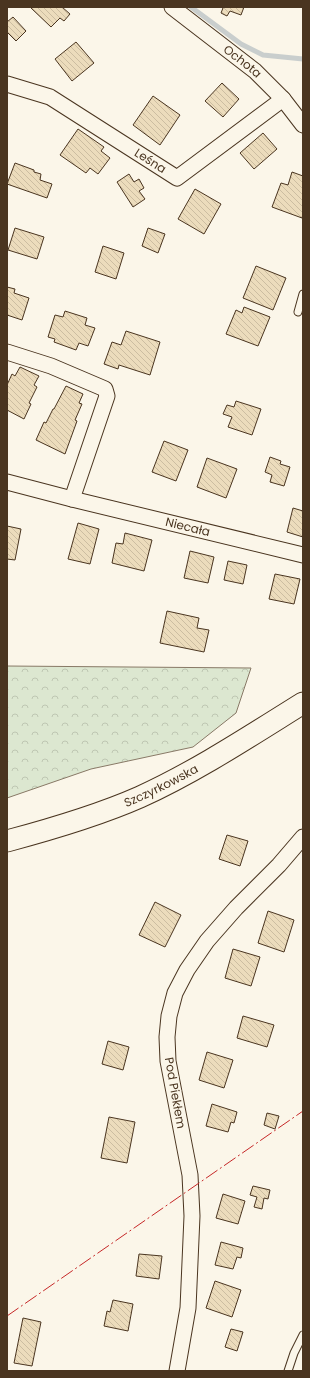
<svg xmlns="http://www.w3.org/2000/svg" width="310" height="1378" viewBox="0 0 310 1378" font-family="Poppins,sans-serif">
  <defs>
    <pattern id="forest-crowns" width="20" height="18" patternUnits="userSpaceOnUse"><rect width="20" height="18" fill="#dce7d0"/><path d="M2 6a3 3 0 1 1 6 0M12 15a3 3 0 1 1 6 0" fill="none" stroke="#bec7b2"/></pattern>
    <pattern id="building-back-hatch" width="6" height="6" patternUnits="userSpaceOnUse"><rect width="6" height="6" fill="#ecdcbc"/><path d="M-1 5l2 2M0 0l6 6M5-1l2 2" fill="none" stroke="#ccbda1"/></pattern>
  </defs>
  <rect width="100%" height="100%" fill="#fbf6e9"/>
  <path fill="url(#forest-crowns)" stroke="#887966" d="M 7,666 L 251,668 L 236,713 L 193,747 L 91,769 L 7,798 Z"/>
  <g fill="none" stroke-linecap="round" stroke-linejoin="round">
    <path stroke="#c9cecd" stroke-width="5" d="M 191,7 L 241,44 L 263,55 L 303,59"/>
  </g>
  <path fill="url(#building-back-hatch)" stroke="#4a3520" d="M 32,7 L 62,7 L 70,14 L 64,21 L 60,18 L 51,27 L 31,8 Z
    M 221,7 L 244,7 L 241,15 L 230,11 L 227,16 L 221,13 L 223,8 Z
    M 13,17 L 26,31 L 16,41 L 7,32 L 7,22 Z
    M 76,42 L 94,63 L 72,81 L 55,59 Z
    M 222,83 L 239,99 L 223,117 L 205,101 Z
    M 153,96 L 180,115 L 160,145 L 133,125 Z
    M 78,129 L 104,147 L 101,151 L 110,158 L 98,174 L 90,168 L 86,173 L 60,155 Z
    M 263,133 L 277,149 L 254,169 L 240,153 Z
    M 15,163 L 34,170 L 34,172 L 41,174 L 40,180 L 52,184 L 47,198 L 7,184 Z
    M 292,172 L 303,176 L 303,214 L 302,218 L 272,207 L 281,183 L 288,185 Z
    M 129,174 L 134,182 L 139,179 L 144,188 L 139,191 L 145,199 L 133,207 L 117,182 Z
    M 195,189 L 221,204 L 204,234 L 178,219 Z
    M 15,228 L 44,237 L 37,259 L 8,250 Z
    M 148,228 L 165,234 L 158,253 L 142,246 Z
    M 103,246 L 124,253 L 116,279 L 95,272 Z
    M 256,266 L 286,278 L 273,310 L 243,298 Z
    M 7,287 L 15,289 L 14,293 L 29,298 L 22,320 L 7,315 Z
    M 244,307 L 270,317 L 258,346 L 226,334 L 236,310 L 242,313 Z
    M 65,311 L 87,318 L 85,325 L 95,328 L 88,346 L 79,343 L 76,350 L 54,342 L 55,339 L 48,337 L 55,315 L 63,317 Z
    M 126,331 L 160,342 L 150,375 L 119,365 L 118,369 L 104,364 L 112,342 L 121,345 Z
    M 20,367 L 39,376 L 34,385 L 37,387 L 29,403 L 31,404 L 24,419 L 7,410 L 7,385 L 12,374 L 15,376 Z
    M 66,386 L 83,394 L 79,403 L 82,404 L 75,420 L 77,421 L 65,454 L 36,440 L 44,422 L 46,423 L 53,409 L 54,409 Z
    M 236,401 L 261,409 L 252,435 L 228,427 L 232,417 L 223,414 L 227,405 L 234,407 Z
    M 164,441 L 188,450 L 176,481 L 152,472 Z
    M 270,457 L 281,461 L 280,464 L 290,467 L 284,486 L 270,482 L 272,475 L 265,472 Z
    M 207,458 L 237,469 L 226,498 L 197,487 Z
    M 293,508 L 303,511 L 303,537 L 287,532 Z
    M 78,523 L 99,529 L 90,564 L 68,559 Z
    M 7,526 L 21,529 L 15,560 L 7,559 Z
    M 125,533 L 152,540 L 144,571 L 112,563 L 116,543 L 123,544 Z
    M 190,551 L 214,557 L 208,583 L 184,578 Z
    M 228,561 L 247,565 L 243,584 L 224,580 Z
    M 275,574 L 300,579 L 294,604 L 269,599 Z
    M 167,611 L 199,618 L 197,628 L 209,630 L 204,652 L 160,643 Z
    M 227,835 L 248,841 L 240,866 L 219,859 Z
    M 155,902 L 181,915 L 165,947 L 139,935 Z
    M 268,911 L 294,920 L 284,952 L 258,943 Z
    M 233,949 L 260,957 L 251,986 L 225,978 Z
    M 243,1016 L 274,1025 L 267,1047 L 237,1038 Z
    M 108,1041 L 129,1047 L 123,1070 L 102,1064 Z
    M 207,1052 L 233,1060 L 224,1088 L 199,1080 Z
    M 212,1104 L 237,1112 L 234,1123 L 231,1122 L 228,1132 L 206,1126 Z
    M 267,1113 L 279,1116 L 275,1129 L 264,1125 Z
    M 109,1117 L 135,1122 L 127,1163 L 101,1158 Z
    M 253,1186 L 270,1190 L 268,1199 L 264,1198 L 262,1209 L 254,1207 L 257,1197 L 250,1195 Z
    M 223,1194 L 245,1201 L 238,1224 L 216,1218 Z
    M 221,1242 L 243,1248 L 241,1258 L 237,1257 L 233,1269 L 215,1265 Z
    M 139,1254 L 162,1256 L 159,1279 L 136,1276 Z
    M 215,1281 L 241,1290 L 232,1317 L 206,1308 Z
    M 113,1300 L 133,1304 L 128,1331 L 104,1326 L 107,1311 L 110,1312 Z
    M 23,1318 L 41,1322 L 32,1366 L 14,1363 Z
    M 231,1329 L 243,1332 L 237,1351 L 225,1347 Z"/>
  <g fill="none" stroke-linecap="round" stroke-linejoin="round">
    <defs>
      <path id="service" d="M 298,312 L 303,294
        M 288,1371 L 294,1353 L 303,1335"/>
      <g id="minor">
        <path id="s1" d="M 172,7 L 255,71 L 283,99 L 303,125"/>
        <path id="s2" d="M 7,84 L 50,97 L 177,178 L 283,99"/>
        <path id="s3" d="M 7,352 L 51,366 L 105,389 L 107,396 L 72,499 L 303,555"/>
        <path d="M 7,482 L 72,499"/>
        <path d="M 177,1371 L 188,1308 L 192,1216 L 190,1175 L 168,1061 L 167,1037 L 169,1016 L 175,993 L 187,970 L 207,941 L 236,908 L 279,865 L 303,837"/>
      </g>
      <g id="secondary">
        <path id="s4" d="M 7,841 C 52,829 97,816 140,797 C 197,771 250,736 303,703"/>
      </g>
    </defs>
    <use href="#service" stroke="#4a3520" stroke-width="9"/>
    <use href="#minor" stroke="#4a3520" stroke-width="17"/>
    <use href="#secondary" stroke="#4a3520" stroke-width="23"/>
    <use href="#service" stroke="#fbf6e9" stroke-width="7"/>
    <use href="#minor" stroke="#fbf6e9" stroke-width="15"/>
    <use href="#secondary" stroke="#fbf6e9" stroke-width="21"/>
    <path stroke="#c62828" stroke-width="1" stroke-dasharray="14 3 2 3" stroke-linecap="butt" d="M 7,1316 L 303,1111"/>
  </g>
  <g text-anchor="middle" stroke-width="3" stroke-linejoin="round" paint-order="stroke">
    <g font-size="12" fill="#4a3520" stroke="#fbf6e9">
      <text dy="4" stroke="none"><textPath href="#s1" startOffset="89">Ochota</textPath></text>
      <text dy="4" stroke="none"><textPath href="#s2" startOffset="164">Leśna</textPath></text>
      <text dy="4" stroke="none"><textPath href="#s3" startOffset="340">Niecała</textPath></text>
      <text dy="4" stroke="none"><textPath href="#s4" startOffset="164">Szczyrkowska</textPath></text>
      <text transform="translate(175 1093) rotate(80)" y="4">Pod Piekłem</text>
    </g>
  </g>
  <rect width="310" height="1378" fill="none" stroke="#4a3520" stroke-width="16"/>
</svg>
